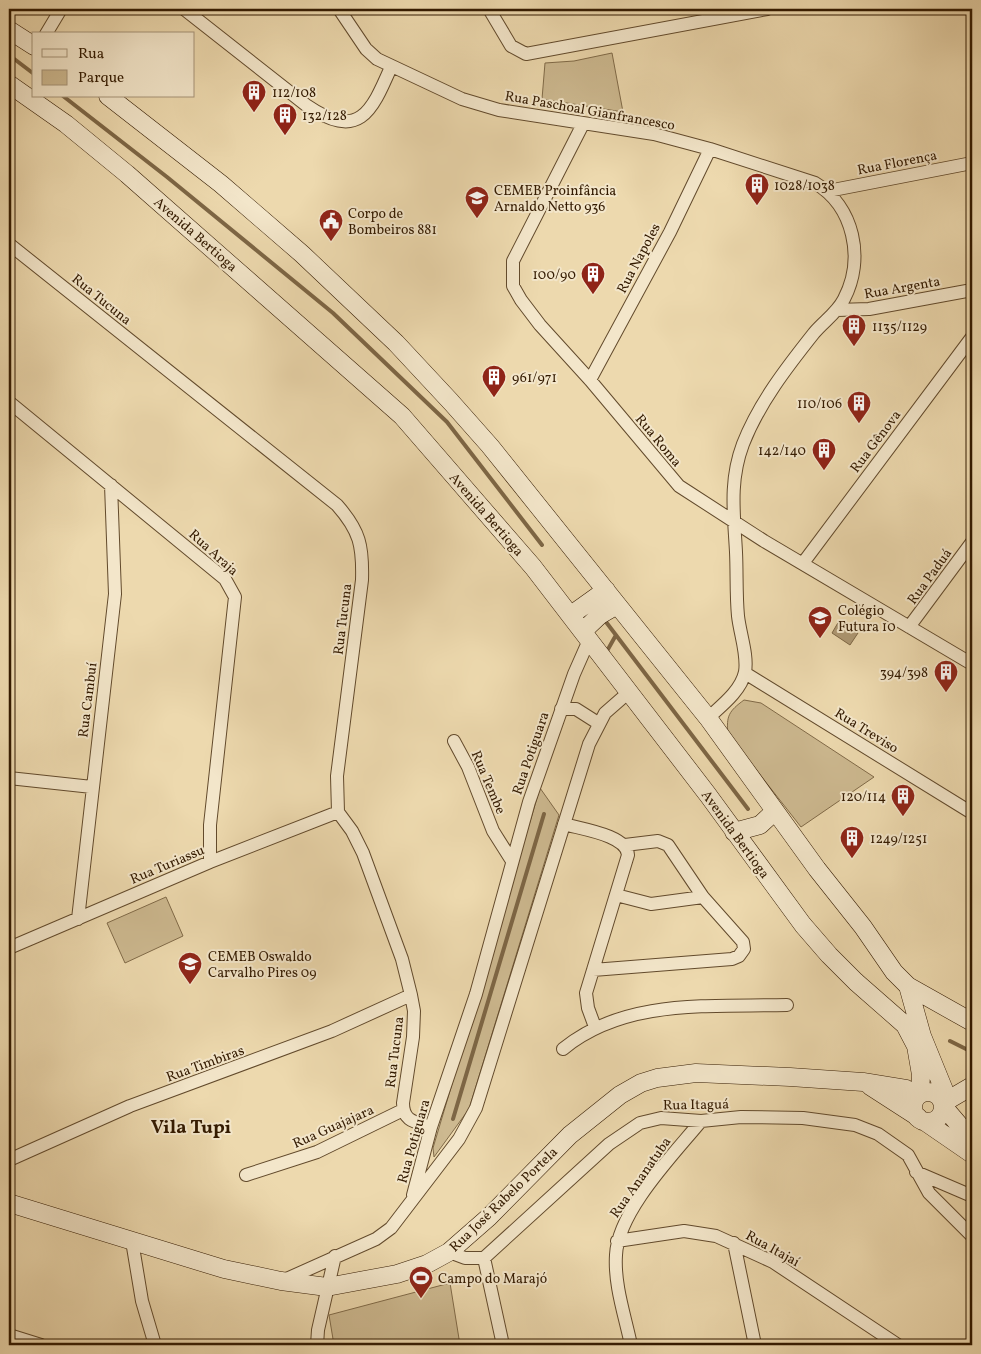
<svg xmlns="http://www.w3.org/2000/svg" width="981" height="1354" viewBox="0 0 981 1354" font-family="Vollkorn,serif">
  <rect width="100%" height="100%" fill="#edd9ae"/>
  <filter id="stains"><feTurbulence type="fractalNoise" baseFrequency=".004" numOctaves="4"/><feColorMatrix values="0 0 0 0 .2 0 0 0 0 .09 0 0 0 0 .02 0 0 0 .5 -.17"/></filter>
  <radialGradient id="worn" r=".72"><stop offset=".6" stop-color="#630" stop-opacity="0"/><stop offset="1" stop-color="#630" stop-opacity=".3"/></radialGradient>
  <path fill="#cdb990" stroke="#806a48" d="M 612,53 L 623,112 L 542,99 L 545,63 L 574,61 Z
    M 744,700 L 761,703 L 874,777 L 801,827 L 728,734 C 726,716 729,711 744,700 Z
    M 540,788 L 559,815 L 469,1109 L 434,1157 L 433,1148 Z
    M 166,897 L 183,936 L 125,963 L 107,923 Z
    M 450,1283 L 460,1345 L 334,1345 L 329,1315 Z"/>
  <path fill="#ae9873" stroke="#7d6645" d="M 839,621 L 858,633 L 850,645 L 832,633 Z"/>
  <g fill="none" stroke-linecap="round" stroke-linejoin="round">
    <path stroke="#7d6645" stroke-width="4" d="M 9,55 L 34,74
      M 63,96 L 167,177 L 333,313 L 447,422 L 542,545
      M 603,618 L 748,809
      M 607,651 L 616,635
      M 950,1041 L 972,1052
      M 453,1119 L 544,814"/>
    <defs>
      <path id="street" d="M 184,9 L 306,105 C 359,141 371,113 391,67
        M 339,9 L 366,49 L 377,59 L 462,99 L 499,110 L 654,134 L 710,149 L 815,183 C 854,206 865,259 844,299 C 837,313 824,321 814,333 C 787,367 759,403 743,444 C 729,481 734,514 736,552 C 737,573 736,595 738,616 C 740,634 748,655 745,672 C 741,691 721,706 708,718
        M 489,9 L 511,46 L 526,54 L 767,9
        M 46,34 L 61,9
        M 583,124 L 513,261 L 513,286 L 521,300 L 540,325 L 590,380 L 679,486 L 764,541 L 972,664
        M 828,191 L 972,163
        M 9,244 L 337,505 C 360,531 363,546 362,580 L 337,776 L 338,812 L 352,831 L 363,853 L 402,959 L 411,995 L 414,1011 L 413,1037 L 403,1103 C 403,1122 416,1122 431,1127
        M 837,310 L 869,309 L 972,290
        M 590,380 L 670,232 L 710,149
        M 9,402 L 225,579 L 235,597 L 210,825 L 210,862
        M 803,563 L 972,337
        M 909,627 L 972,542
        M 745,673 L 972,813
        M 561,709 L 576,709 L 598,723
        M 454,741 L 468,767 L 493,831 L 512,861
        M 9,778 L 92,787
        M 564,824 C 581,829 627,835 628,855 L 586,993 L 588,1008 L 595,1027
        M 616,895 L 651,904 L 703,897
        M 78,919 L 115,594 L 111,485
        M 9,948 L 210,862 L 338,812
        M 593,970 L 732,959 L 739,956 L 744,949 L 743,942 L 703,897 L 668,845 L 658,841 L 625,845
        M 563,1049 C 625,998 711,1007 787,1005
        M 9,1160 L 130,1106 L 332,1031 L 411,995
        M 916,1172 L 972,1196
        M 246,1175 L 317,1152 L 403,1110
        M 413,1195 L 431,1127 L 476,994 L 529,802 L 574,674 L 589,640
        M 132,1241 L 142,1301 L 155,1345
        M 617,1241 L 684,1231 L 716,1236 L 773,1262 L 898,1345
        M 734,1243 L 755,1345
        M 449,1252 L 465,1258 L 484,1258 L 609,1144 L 640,1123 L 661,1118 L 701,1121 L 741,1117 L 803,1118 L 855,1125 L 878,1134 L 908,1155 L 929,1193 L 972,1236
        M 484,1258 L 503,1345
        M 282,1281 L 376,1239 L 391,1228 L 459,1139 L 476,1108 L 589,744 L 605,713 L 629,692
        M 9,1335 L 41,1345
        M 317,1345 L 318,1330 L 335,1256
        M 631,1345 C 625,1316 614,1285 616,1255 C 618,1211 674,1154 701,1121"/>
      <path id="secondary" d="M 9,30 L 34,46
        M 9,84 L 66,124 L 127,174 L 402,416 L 533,567 L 708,795 L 803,925 L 829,955 L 856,982 L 905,1025 L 916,1046 L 921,1075 L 920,1094
        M 108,96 L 221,184 L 302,254 L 396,343 L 451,402 L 490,446 L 708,718 L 817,869 L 863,927 L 894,972 L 908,986 L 972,1022
        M 571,615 L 606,590
        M 583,631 L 600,615 L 617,605
        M 734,832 L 760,825 L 775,811
        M 908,986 L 922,1036 L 944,1090 L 941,1100
        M 870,1086 L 918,1117
        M913 1107a15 15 0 1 1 30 0a15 15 0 1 1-30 0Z
        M 943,1103 L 972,1086
        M 943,1106 L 972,1140
        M 924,1121 L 972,1154
        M 9,1203 L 224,1269 L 281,1281 L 327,1287 L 397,1274 L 427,1264 L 449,1252 L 489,1217 L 570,1135 L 620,1095 L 641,1083 L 657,1078 L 696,1073 L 790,1077 L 863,1082 L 906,1089 L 917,1097"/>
    </defs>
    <use href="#street" stroke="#624a2c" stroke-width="14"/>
    <use href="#secondary" stroke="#331a00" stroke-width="19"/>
    <use href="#street" stroke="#f3e6ca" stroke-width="12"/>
    <use href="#secondary" stroke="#f3e6ca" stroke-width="18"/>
  </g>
  <defs>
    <symbol id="building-pin" viewBox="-11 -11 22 30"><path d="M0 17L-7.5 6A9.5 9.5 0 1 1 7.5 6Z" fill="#8f2418" stroke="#f3e6ca"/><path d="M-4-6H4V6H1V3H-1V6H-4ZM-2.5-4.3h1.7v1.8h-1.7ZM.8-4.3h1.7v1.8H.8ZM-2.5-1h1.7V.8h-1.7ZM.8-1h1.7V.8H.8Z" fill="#fff"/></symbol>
    <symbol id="school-pin" viewBox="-11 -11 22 30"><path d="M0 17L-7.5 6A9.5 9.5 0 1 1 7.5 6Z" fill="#8f2418" stroke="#f3e6ca"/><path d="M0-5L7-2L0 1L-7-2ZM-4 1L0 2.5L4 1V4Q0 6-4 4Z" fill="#fff"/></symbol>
    <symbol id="civic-pin" viewBox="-11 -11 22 30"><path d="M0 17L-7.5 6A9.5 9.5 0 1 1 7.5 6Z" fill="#8f2418" stroke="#f3e6ca"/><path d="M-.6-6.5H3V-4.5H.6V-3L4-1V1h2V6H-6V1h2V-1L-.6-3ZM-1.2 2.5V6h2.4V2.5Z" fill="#fff"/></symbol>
    <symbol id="stadium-pin" viewBox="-11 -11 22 30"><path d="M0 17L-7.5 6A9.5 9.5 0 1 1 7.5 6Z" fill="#8f2418" stroke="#f3e6ca"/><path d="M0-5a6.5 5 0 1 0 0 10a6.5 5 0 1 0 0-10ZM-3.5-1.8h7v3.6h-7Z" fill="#fff"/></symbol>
  </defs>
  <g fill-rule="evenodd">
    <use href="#building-pin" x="240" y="78" width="28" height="38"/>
    <use href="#building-pin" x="271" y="101" width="28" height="38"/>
    <use href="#building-pin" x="743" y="171" width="28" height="38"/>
    <use href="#school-pin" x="463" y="184" width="28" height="38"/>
    <use href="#civic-pin" x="317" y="207" width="28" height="38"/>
    <use href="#building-pin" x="579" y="260" width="28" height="38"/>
    <use href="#building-pin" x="840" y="312" width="28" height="38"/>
    <use href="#building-pin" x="480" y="363" width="28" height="38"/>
    <use href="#building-pin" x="845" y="389" width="28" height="38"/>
    <use href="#building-pin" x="810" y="436" width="28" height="38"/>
    <use href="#school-pin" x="806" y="604" width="28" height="38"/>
    <use href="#building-pin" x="932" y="658" width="28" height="38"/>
    <use href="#building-pin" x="889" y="782" width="28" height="38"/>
    <use href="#building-pin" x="838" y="824" width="28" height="38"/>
    <use href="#school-pin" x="176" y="950" width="28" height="38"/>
    <use href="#stadium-pin" x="407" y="1264" width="28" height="38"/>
  </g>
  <g text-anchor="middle" stroke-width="4" stroke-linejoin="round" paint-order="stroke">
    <g font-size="14" fill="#331a00" stroke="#f3e6ca" text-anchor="start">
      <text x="272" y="97">112/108</text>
      <text x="302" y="120">132/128</text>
      <text x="774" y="190">1028/1038</text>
      <text x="494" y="195">CEMEB Proinfância<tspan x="494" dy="16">Arnaldo Netto 936</tspan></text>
      <text x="348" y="218">Corpo de<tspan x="348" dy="16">Bombeiros 881</tspan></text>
      <text x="576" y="279" text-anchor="end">100/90</text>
      <text x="872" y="331">1135/1129</text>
      <text x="512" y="382">961/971</text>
      <text x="842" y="408" text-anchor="end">110/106</text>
      <text x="806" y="455" text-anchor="end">142/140</text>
      <text x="838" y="615">Colégio<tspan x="838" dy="16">Futura 10</tspan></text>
      <text x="928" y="677" text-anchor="end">394/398</text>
      <text x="886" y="801" text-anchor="end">120/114</text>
      <text x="870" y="843">1249/1251</text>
      <text x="208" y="961">CEMEB Oswaldo<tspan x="208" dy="16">Carvalho Pires 09</tspan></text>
      <text x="438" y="1283">Campo do Marajó</text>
    </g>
    <g font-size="14" fill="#331a00" stroke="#f3e6ca">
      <text transform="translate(590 110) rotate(10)" y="5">Rua Paschoal Gianfrancesco</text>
      <text transform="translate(897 162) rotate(-11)" y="5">Rua Florença</text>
      <text transform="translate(196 234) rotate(41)" y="5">Avenida Bertioga</text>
      <text transform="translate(638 258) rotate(-62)" y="5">Rua Napoles</text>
      <text transform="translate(902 287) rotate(-10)" y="5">Rua Argenta</text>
      <text transform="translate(102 299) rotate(39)" y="5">Rua Tucuna</text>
      <text transform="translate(659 440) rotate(50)" y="5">Rua Roma</text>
      <text transform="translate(875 441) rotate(-53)" y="5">Rua Gênova</text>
      <text transform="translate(487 514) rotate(49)" y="5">Avenida Bertioga</text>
      <text transform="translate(214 552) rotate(42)" y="5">Rua Araja</text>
      <text transform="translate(929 576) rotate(-54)" y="5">Rua Paduá</text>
      <text transform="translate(342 619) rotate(-83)" y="5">Rua Tucuna</text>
      <text transform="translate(87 700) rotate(-83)" y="5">Rua Cambuí</text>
      <text transform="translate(867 730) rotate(32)" y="5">Rua Treviso</text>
      <text transform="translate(530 753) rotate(-71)" y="5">Rua Potiguara</text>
      <text transform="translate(489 782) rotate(67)" y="5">Rua Tembe</text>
      <text transform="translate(736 834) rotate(54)" y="5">Avenida Bertioga</text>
      <text transform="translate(167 864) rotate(-23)" y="5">Rua Turiassu</text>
      <text transform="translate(394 1052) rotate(-83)" y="5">Rua Tucuna</text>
      <text transform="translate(205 1063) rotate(-20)" y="5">Rua Timbiras</text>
      <text transform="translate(696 1104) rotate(-1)" y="5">Rua Itaguá</text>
      <text transform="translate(333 1126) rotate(-24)" y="5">Rua Guajajara</text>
      <text transform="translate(413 1141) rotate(-74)" y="5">Rua Potiguara</text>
      <text transform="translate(640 1177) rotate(-55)" y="5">Rua Ananatuba</text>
      <text transform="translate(503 1199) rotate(-44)" y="5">Rua José Rabelo Portela</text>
      <text transform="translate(773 1248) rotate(29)" y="5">Rua Itajaí</text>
    </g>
    <g font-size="19" font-weight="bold" fill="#331a00" stroke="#f3e6ca">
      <text x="191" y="1133">Vila Tupi</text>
    </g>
  </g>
  <rect width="981" height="1354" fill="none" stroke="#edd9ae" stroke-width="30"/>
  <rect x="10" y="10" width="961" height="1334" fill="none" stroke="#331a00" stroke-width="2.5"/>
  <rect x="15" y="15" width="951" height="1324" fill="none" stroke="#331a00"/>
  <rect x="32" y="32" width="162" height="65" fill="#f3e6ca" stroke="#a69479"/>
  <rect x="42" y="49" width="25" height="8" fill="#f3e6ca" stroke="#a69479"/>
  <text x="78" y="58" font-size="15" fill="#331a00">Rua</text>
  <rect x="42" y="70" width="25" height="15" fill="#cdb990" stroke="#a69479"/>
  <text x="78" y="82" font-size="15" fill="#331a00">Parque</text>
  <rect width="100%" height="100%" filter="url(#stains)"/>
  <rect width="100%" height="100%" fill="url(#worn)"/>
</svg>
